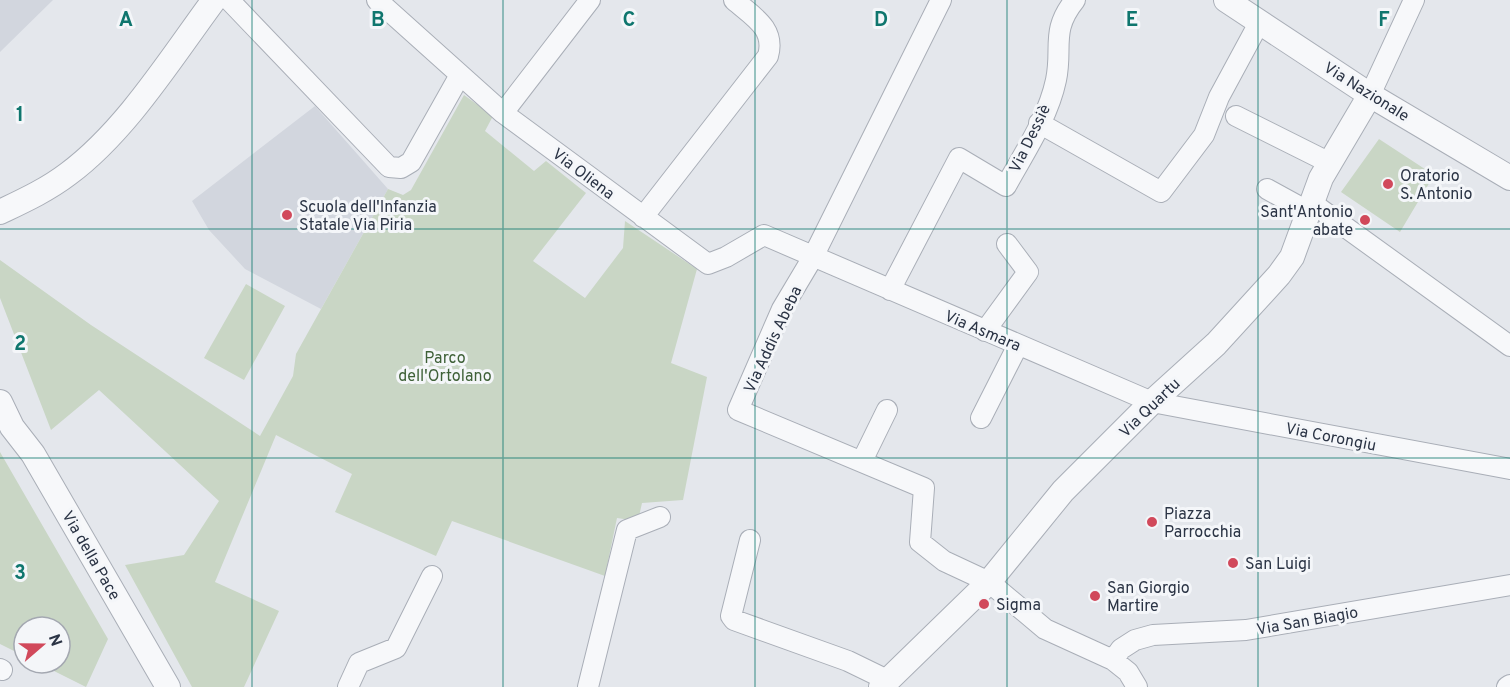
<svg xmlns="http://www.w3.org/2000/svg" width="1510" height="687" viewBox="0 0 1510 687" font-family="Overpass,sans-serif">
  <rect width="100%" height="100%" fill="#e4e7ec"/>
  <path fill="#d2d6de" d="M 0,0 L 53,0 L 0,52 Z
    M 315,106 L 388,189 L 321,309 L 245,269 L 209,230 L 192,201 Z"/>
  <path fill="#c9d6c5" d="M 464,95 L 493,116 L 485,131 L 534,171 L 546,161 L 586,193 L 533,261 L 585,298 L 623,248 L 625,221 L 697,269 L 671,363 L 707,377 L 683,500 L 642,503 L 638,521 L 617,518 L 605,576 L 452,521 L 436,556 L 335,512 L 352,474 L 276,435 L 215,582 L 279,611 L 244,687 L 192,687 L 125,565 L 184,555 L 219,501 L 99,390 L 51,430 L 0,298 L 0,260 L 91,325 L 260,436 L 293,376 L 296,354 L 388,189 L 403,195 L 411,190 Z
    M 1379,139 L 1434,175 L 1400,232 L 1341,192 Z
    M 246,284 L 285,306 L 244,380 L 204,358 Z
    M 0,452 L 108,639 L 86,687 L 38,663 L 60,663 L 60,627 L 24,627 L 24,656 L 0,644 Z"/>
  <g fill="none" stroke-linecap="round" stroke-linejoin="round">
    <defs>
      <path id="minor" d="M 229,0 L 389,167 L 401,168 L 411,162 L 460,75
        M 377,0 L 503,113 L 708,264 L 726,257 L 764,235 L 1152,402 L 1510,469
        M 941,0 L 813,257 L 782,309 L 738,410 L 924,488 L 920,542 L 944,561 L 989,582 L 1045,629 L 1113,660 L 1128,672 L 1137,687
        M 1370,95 L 1414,0
        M 503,113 L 590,0
        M 1236,116 L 1330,163
        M 1039,123 L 1161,192 L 1204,135 L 1219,97 L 1259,23
        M 1267,189 L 1309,212
        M 1312,203 L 1510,346
        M 643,217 L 768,56 C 776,28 752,16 734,0
        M 890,290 L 959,158 L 1006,186 C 1024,153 1048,118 1056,80 C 1063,47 1050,31 1075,0
        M 985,331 L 1028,272 L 1007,244
        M 981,418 L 1018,345
        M 862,461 L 887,410
        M 750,540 L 731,616 L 734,620 L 848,661 L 887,680
        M 1113,660 L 1121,649 L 1135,640 L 1153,635 L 1246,630 L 1510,585
        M 0,669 L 2,670
        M 348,687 L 359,663 L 396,648 L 432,576
        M 588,687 L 627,530 L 660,517
        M 1507,687 L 1510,685"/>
      <path id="tertiary" d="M 1226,0 L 1370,95 L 1510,178
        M 0,212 C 23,201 47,190 68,174 C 126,131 171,58 214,0
        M 0,402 L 12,427 L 33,454 L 168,687
        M 881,687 L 989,582 L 1063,491 L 1152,402 L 1216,344 L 1279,275 L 1292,257 L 1321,178 L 1370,95"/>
    </defs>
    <use href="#minor" stroke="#a9aeb7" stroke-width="22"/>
    <use href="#tertiary" stroke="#a9aeb7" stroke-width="26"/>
    <use href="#minor" stroke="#f7f8fa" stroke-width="20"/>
    <use href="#tertiary" stroke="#f7f8fa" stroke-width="24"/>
  </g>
  <path fill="none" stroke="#0f766e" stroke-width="1.5" stroke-opacity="0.55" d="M 252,0 L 252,687M 503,0 L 503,687M 755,0 L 755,687M 1007,0 L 1007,687M 1258,0 L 1258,687M 0,229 L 1510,229M 0,458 L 1510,458"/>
  <g fill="#d1495b" stroke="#f4f6f9" stroke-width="2">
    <circle cx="1388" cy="184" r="6"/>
    <circle cx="287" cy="215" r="6"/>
    <circle cx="1365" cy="220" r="6"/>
    <circle cx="1152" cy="522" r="6"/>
    <circle cx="1233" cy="563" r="6"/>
    <circle cx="1095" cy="596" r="6"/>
    <circle cx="984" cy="604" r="6"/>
  </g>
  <g text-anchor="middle" stroke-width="6" stroke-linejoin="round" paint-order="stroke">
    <g font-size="16" fill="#2b3445" stroke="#f4f6f9">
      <text transform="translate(1367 91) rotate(32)" y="6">Via Nazionale</text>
      <text transform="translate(1029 138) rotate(-64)" y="6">Via Dessiè</text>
      <text transform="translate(584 173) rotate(37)" y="6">Via Oliena</text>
      <text transform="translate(983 330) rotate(23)" y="6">Via Asmara</text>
      <text transform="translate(772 339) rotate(-65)" y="6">Via Addis Abeba</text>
      <text transform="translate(1149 407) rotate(-44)" y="6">Via Quartu</text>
      <text transform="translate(1331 436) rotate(11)" y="6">Via Corongiu</text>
      <text transform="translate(92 555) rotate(60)" y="6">Via della Pace</text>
      <text transform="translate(1307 620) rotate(-10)" y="6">Via San Biagio</text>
    </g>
    <g font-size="16" fill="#2b3445" stroke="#f4f6f9" text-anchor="start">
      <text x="1400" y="181">Oratorio<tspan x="1400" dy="18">S. Antonio</tspan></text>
      <text x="299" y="212">Scuola dell'Infanzia<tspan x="299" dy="18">Statale Via Piria</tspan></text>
      <text x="1353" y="217" text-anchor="end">Sant'Antonio<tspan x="1353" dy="18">abate</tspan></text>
      <text x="1164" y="519">Piazza<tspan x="1164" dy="18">Parrocchia</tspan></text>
      <text x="1245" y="569">San Luigi</text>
      <text x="1107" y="593">San Giorgio<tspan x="1107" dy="18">Martire</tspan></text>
      <text x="996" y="610">Sigma</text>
    </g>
    <g font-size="16" fill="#3f6138" stroke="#f4f6f9">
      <text x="445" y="363">Parco<tspan x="445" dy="18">dell'Ortolano</tspan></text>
    </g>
  </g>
  <g font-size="20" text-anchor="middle" font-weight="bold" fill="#0f766e" stroke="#f4f6f9" stroke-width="6" stroke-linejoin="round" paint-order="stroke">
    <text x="126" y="26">A</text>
    <text x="378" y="26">B</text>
    <text x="629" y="26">C</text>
    <text x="881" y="26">D</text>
    <text x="1132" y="26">E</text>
    <text x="1384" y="26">F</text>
    <text x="20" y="121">1</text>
    <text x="20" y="350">2</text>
    <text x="20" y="579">3</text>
  </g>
  <g transform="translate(42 645) rotate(70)"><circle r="28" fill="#f4f6f9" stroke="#a4a8b1" stroke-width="1.5"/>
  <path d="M0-4.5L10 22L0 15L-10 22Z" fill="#d1495b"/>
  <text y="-9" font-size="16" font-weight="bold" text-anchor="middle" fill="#2b3445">N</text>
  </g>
</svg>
